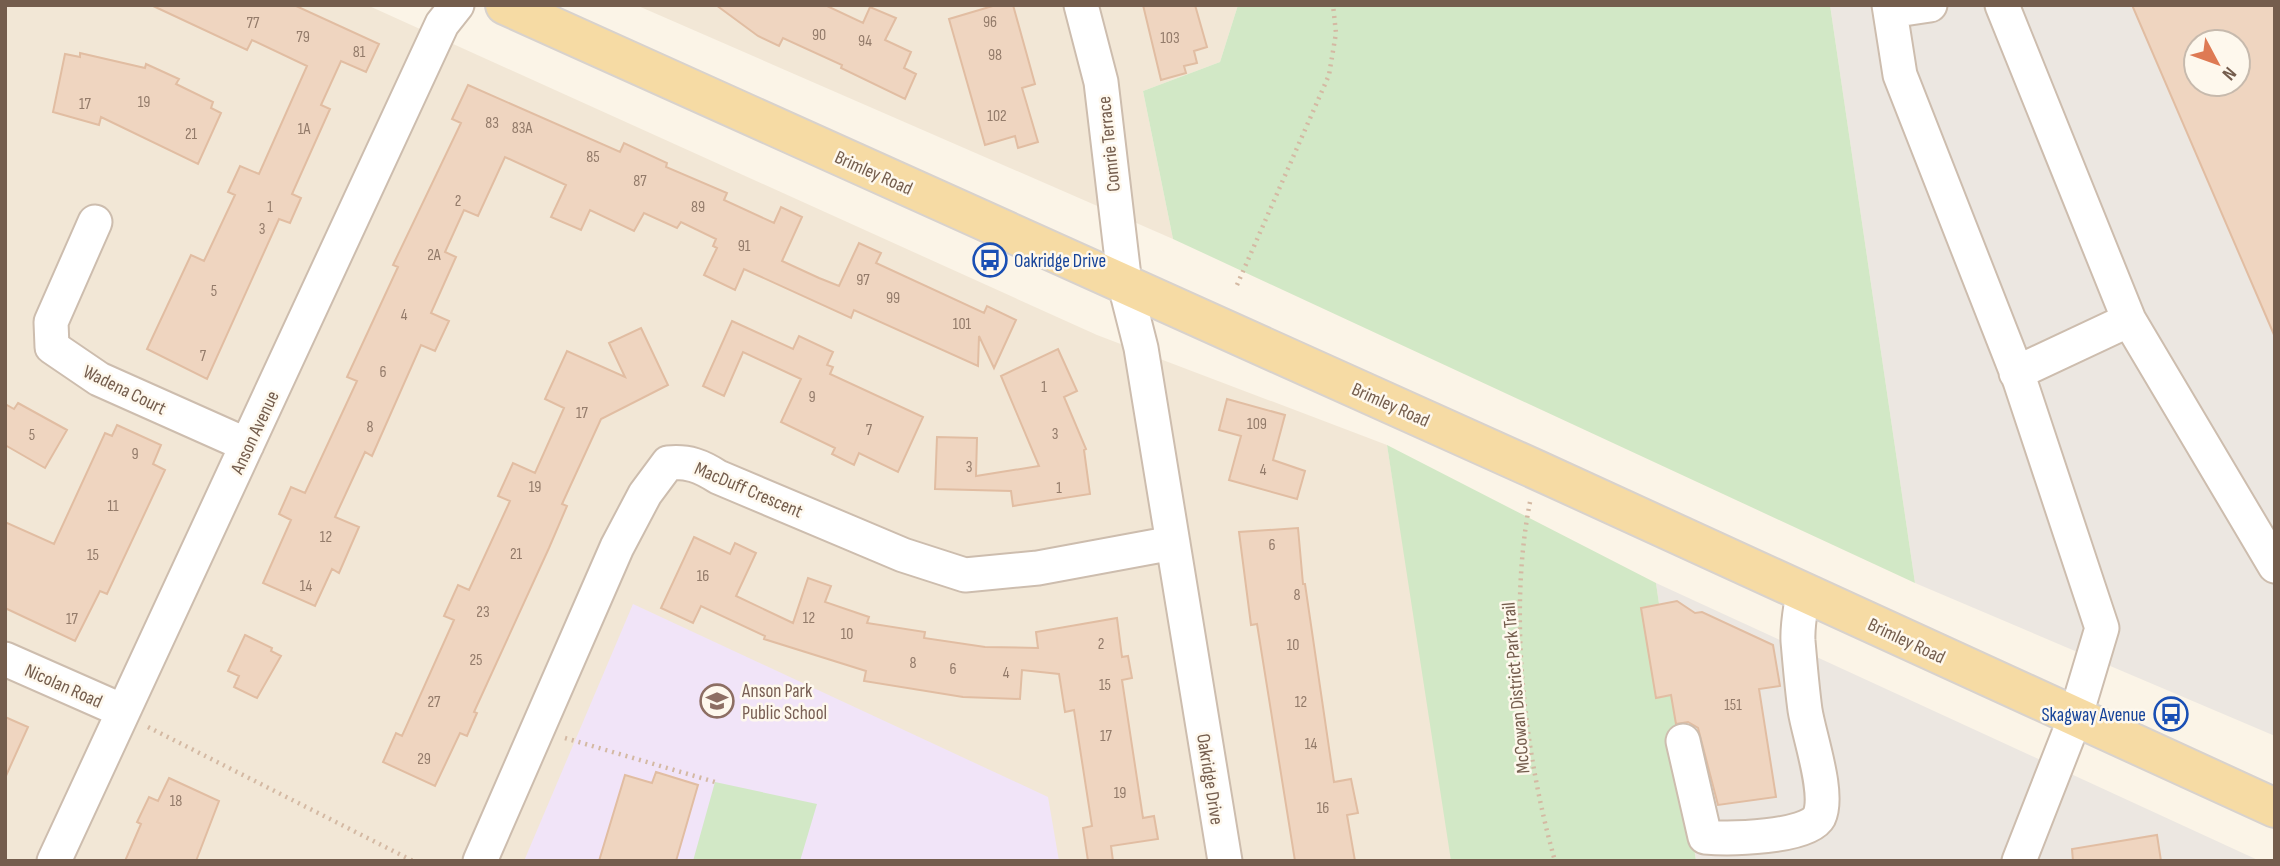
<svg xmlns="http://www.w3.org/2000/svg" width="2280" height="866" viewBox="0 0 2280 866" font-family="'Sofia Sans Condensed',sans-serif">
  <rect width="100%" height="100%" fill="#fbf4e7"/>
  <path fill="#f2e7d6" d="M 5,5 L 367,5 L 1097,335 L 1387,445 L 1454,861 L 5,861 Z
    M 636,5 L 1238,5 L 1220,62 L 1143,91 L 1173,239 Z"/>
  <path fill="#ece7e1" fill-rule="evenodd" d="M 1830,5 L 2275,5 L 2275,736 L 1915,583 ZM 2196,42 L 2238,42 L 2238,84 L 2196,84 Z
    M 1656,583 L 2260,861 L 1696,861 Z"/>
  <path fill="#f1e4f8" d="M 633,604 L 1048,797 L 1059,861 L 524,861 Z"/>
  <path fill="#d2e8c6" d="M 1238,5 L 1830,5 L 1915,583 L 1173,239 L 1143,91 L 1220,62 Z
    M 1387,445 L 1656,583 L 1696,861 L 1451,861 Z
    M 715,782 L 817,804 L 800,861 L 693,861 Z"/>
  <path fill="#efd5c0" stroke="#e1bda2" stroke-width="2" fill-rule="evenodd" d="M 151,5 L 294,5 L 379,44 L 366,72 L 341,61 L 321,105 L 330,109 L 292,194 L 301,198 L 290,223 L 279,219 L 207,379 L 147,349 L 191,255 L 204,261 L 235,195 L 228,192 L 240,166 L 259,174 L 307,66 L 252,40 L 247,50 Z
    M 716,5 L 825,5 L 863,23 L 870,7 L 896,18 L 885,40 L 911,52 L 904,68 L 916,74 L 905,99 L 841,68 L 842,65 L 783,38 L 779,46 L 758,36 Z
    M 996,5 L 1013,5 L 1035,84 L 1022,88 L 1038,142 L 1018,148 L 1015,136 L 985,145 L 949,19 Z
    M 1143,5 L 1195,5 L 1207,47 L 1194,51 L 1197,63 L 1184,66 L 1186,73 L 1161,80 Z
    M 2132,5 L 2275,5 L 2275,337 ZM 2196,42 L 2238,42 L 2238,84 L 2196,84 Z
    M 80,53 L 145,68 L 146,64 L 179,79 L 176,84 L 213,102 L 211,108 L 221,113 L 198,164 L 101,117 L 99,125 L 53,112 L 65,54 L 80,57 Z
    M 468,85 L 620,152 L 624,143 L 667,163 L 666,167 L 727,193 L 724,200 L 774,223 L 781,207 L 802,217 L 782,261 L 819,278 L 839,286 L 859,243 L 881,253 L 876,263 L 984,313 L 987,306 L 1016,320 L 994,368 L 979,336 L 978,366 L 854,310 L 851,318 L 744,269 L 735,290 L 704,275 L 717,248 L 713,246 L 716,239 L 681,222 L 677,228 L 644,213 L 634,231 L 590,210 L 581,230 L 551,217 L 566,185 L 505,157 L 478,216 L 464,210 L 445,252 L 456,257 L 431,313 L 449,321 L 435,351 L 421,345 L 372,456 L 365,452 L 335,517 L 359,527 L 339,573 L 332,569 L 315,606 L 263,583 L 291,520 L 279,514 L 291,487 L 305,493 L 357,381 L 347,377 L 398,267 L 393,265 L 461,123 L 452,119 Z
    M 732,321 L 793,349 L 799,336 L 833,352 L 827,365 L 833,367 L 830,374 L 923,417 L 898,472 L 859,453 L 854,465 L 832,454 L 835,448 L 781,422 L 801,379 L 743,352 L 724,396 L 703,386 Z
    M 641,328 L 668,385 L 601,419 L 562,504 L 567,506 L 549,548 L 474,712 L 477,713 L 467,736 L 460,733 L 435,786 L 383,762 L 396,733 L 402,736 L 454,620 L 444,616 L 458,585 L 469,590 L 510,501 L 498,496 L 513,463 L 535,473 L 564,408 L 545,399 L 567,351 L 625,377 L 609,343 Z
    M 1058,349 L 1077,391 L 1064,397 L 1086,449 L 1084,450 L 1090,494 L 1013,506 L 1011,491 L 935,489 L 937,437 L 977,438 L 976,476 L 1039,466 L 1001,376 Z
    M 1227,399 L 1285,415 L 1273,460 L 1305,471 L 1297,499 L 1229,480 L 1241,436 L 1219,430 Z
    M 18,403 L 67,430 L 45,468 L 5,445 L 5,404 L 14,409 Z
    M 117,425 L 161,445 L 153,464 L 165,470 L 107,594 L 100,591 L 75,641 L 5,608 L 5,522 L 54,544 L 105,433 L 112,436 Z
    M 1298,528 L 1303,584 L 1305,584 L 1334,782 L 1351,779 L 1358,813 L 1347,815 L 1355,861 L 1295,861 L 1257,624 L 1251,625 L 1239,532 Z
    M 694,537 L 730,554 L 735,543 L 756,553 L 736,596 L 793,623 L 808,578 L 831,586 L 825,602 L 869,617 L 867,623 L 925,632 L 924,638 L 985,647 L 1038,648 L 1036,632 L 1117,618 L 1122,657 L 1128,656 L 1132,678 L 1122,680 L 1143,818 L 1154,816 L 1158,839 L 1111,846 L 1113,861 L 1088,861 L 1083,828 L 1092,826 L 1074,710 L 1065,712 L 1059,674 L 1022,670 L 1020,699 L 963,697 L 864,681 L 866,671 L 764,639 L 765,636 L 701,606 L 693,623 L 661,608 Z
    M 1677,601 L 1695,613 L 1702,612 L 1773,645 L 1780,686 L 1759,689 L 1776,797 L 1718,805 L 1698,728 L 1688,722 L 1676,724 L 1671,695 L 1656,698 L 1641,608 Z
    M 245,635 L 272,648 L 271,651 L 281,656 L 257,698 L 234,687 L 239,676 L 228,671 Z
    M 5,717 L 28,727 L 5,778 Z
    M 656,772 L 698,785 L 676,861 L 599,861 L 625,775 L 652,783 Z
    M 169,778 L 219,801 L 196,861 L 125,861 L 141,824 L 137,822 L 149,797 L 158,801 Z
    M 2157,835 L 2161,861 L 2073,861 L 2072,849 Z"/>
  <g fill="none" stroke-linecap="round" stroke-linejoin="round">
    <defs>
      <path id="minor" d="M 1081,5 L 1101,82 L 1125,285 L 1141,348 L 1225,861
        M 1889,5 L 1900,75 L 2020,381 L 2102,628 L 2075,718 L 2019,861
        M 2002,5 L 2129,320 L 2275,566
        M 1890,11 L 1930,5
        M 95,222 L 51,322 L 52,347 L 99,379 L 247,445
        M 2016,373 L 2129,320
        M 5,659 L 123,711
        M 1683,741 L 1705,837 C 1728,839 1808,838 1819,817 C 1830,794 1809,736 1805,710 C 1802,688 1800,664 1798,641 C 1797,625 1801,608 1803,592
        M 54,861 L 442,24 L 457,5
        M 480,861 L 617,547 L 645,494 L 668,463 C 688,461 701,466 718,477 L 903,555 L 965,575 L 1038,568 L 1173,543"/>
      <path id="major" d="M 505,5 L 1537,470 L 2275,808"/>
    </defs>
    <use href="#minor" stroke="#cdbdae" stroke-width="37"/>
    <use href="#major" stroke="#d8d2cd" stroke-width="42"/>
    <path stroke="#d4b9a3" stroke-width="4.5" stroke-dasharray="2 5" stroke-linecap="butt" d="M 1237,285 L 1329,75 L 1336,33 L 1333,5
      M 1530,502 C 1508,613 1524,752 1555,861
      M 148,727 L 413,861
      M 565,738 L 715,782"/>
    <use href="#minor" stroke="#fff" stroke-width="33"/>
    <use href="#major" stroke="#f6dba4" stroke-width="38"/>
  </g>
  <defs>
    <symbol id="bus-ring" viewBox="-11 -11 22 22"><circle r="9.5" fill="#fef8ed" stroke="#1a4fb4" stroke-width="1.5"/><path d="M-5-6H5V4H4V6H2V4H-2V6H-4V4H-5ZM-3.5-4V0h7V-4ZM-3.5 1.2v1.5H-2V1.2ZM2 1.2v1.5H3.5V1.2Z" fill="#1a4fb4"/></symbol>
    <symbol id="school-ring" viewBox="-11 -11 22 22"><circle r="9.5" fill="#fef8ed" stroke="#8d6e63" stroke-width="1.5"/><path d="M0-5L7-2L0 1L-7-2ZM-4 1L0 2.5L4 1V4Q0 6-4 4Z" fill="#8d6e63"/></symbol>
  </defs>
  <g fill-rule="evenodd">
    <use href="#bus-ring" x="971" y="241" width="38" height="38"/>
    <use href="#school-ring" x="698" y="682" width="38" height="38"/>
    <use href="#bus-ring" x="2152" y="695" width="38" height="38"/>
  </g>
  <g text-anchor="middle" stroke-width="5" stroke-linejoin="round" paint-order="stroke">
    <g font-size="16" fill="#937b6a">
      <text x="990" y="27">96</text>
      <text x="253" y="28">77</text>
      <text x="819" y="40">90</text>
      <text x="303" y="42">79</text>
      <text x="1170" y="43">103</text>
      <text x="865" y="46">94</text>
      <text x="359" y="57">81</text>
      <text x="995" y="60">98</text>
      <text x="144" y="107">19</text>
      <text x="85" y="109">17</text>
      <text x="997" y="121">102</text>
      <text x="492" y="128">83</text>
      <text x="522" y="133">83A</text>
      <text x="304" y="134">1A</text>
      <text x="191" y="139">21</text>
      <text x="593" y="162">85</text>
      <text x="640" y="186">87</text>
      <text x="458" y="206">2</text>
      <text x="270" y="212">1</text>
      <text x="698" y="212">89</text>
      <text x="262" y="234">3</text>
      <text x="744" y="251">91</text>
      <text x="434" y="260">2A</text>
      <text x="863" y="285">97</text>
      <text x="214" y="296">5</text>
      <text x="893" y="303">99</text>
      <text x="404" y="320">4</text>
      <text x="962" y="329">101</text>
      <text x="203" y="361">7</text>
      <text x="383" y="377">6</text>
      <text x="1044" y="392">1</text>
      <text x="812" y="402">9</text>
      <text x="582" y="418">17</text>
      <text x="1257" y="429">109</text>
      <text x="370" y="432">8</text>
      <text x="869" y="435">7</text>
      <text x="1055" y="439">3</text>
      <text x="32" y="440">5</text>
      <text x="135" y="459">9</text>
      <text x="969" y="472">3</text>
      <text x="1263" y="475">4</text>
      <text x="535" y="492">19</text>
      <text x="1059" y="493">1</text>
      <text x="113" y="511">11</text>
      <text x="326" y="542">12</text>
      <text x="1272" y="550">6</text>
      <text x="516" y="559">21</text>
      <text x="93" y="560">15</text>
      <text x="703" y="581">16</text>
      <text x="306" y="591">14</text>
      <text x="1297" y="600">8</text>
      <text x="483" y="617">23</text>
      <text x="809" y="623">12</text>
      <text x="72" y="624">17</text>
      <text x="847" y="639">10</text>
      <text x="1101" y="649">2</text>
      <text x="1293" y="650">10</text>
      <text x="476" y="665">25</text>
      <text x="913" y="668">8</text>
      <text x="953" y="674">6</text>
      <text x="1006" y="678">4</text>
      <text x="1105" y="690">15</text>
      <text x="434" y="707">27</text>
      <text x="1301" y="707">12</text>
      <text x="1733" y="710">151</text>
      <text x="1106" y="741">17</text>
      <text x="1311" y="749">14</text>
      <text x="424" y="764">29</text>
      <text x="1120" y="798">19</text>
      <text x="176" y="806">18</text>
      <text x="1323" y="813">16</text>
    </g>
    <g font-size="19" fill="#745d4d" stroke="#fef8ed">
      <text transform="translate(1108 144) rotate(-96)" y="7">Comrie Terrace</text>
      <text transform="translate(874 172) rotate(24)" y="7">Brimley Road</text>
      <text transform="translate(125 389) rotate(26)" y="7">Wadena Court</text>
      <text transform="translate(1391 404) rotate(24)" y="7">Brimley Road</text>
      <text transform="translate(254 432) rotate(-65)" y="7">Anson Avenue</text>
      <text transform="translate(749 489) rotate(23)" y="7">MacDuff Crescent</text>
      <text transform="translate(1907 640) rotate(25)" y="7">Brimley Road</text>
      <text transform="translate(64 685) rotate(24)" y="7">Nicolan Road</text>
      <text transform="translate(1515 688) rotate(-95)" y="7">McCowan District Park Trail</text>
      <text transform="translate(1211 779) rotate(81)" y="7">Oakridge Drive</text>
    </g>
    <g font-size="19" fill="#164399" stroke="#fef8ed" text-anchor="start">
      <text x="1014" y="267">Oakridge Drive</text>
      <text x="2146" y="721" text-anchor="end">Skagway Avenue</text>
    </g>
    <g font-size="19" fill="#785e54" stroke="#fef8ed" text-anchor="start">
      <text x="742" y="697">Anson Park<tspan x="742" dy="22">Public School</tspan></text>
    </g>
  </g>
  <rect width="2280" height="866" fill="none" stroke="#745d4d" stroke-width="14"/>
  <g transform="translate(2217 63) rotate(131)"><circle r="33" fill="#fef8ed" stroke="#c7baad" stroke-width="2"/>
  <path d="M0-5L12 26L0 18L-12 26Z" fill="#de7a54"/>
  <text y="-10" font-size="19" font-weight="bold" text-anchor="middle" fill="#745d4d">N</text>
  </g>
</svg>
